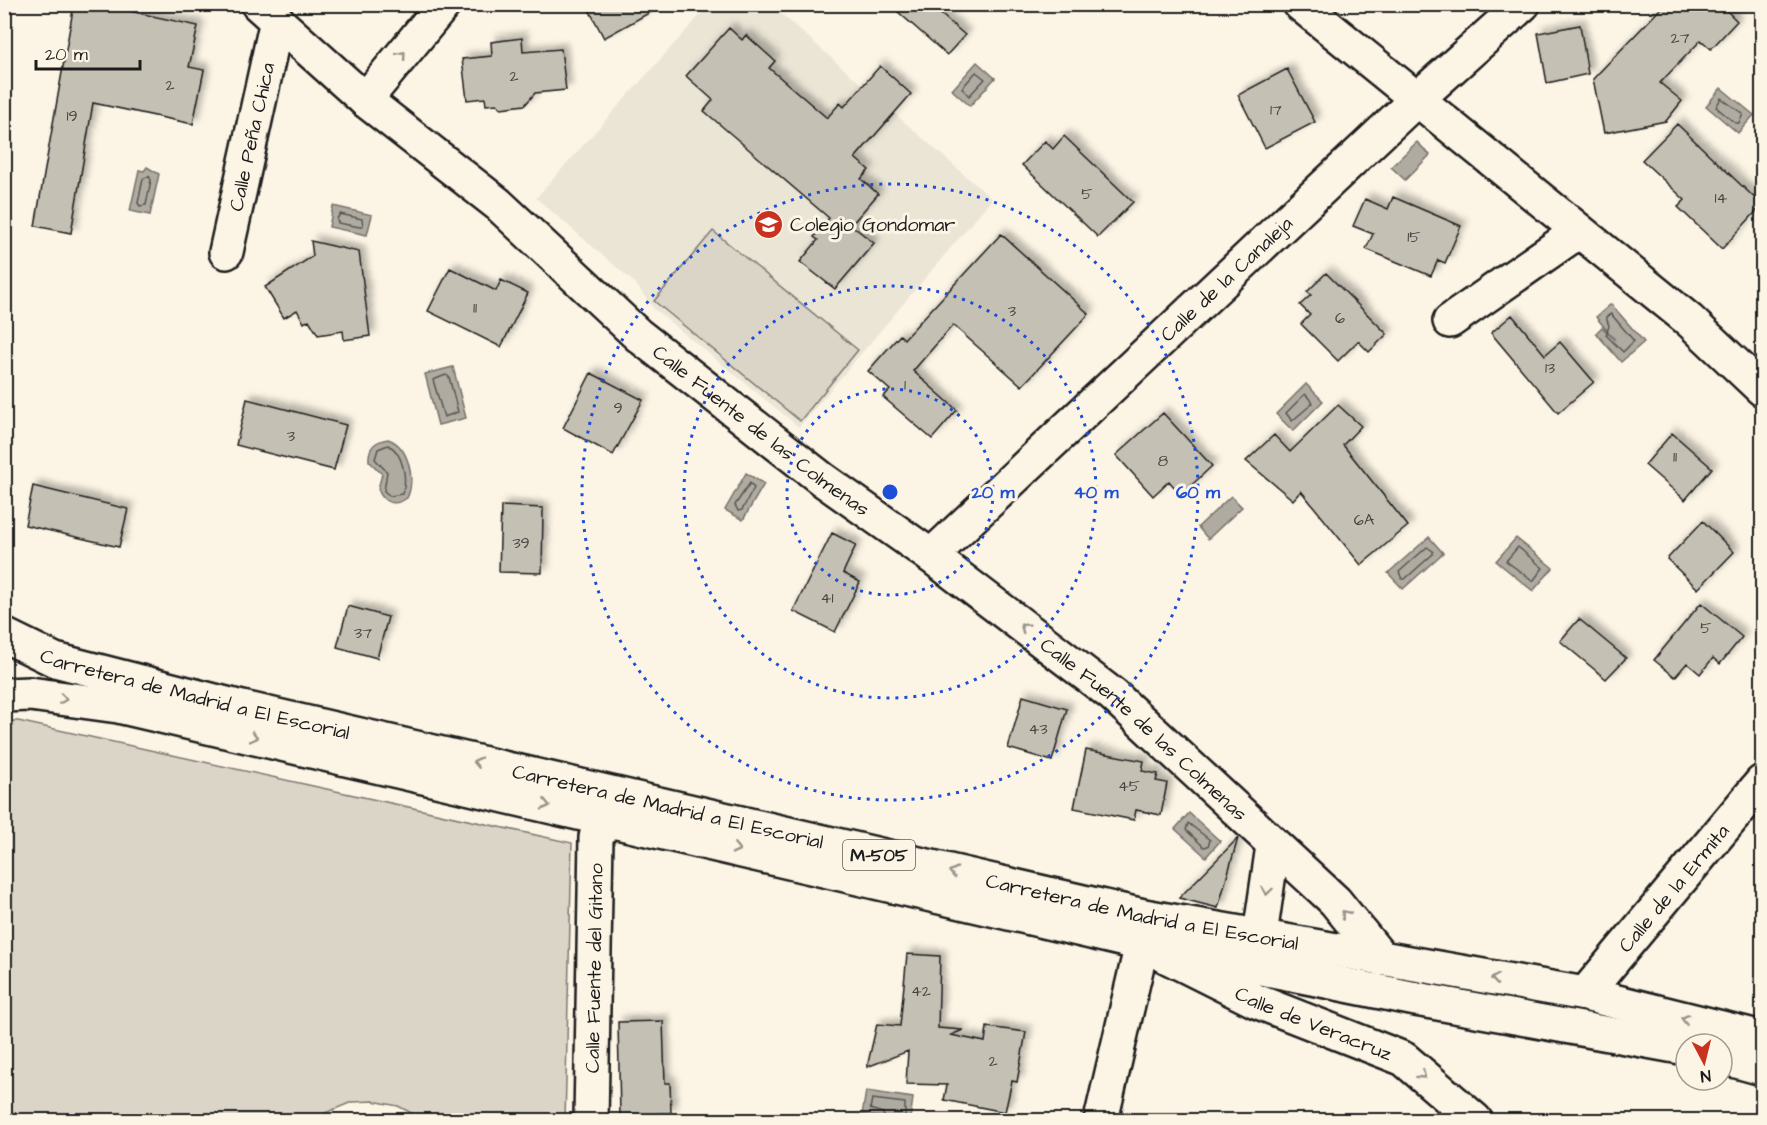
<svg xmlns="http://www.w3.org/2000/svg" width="1767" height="1125" viewBox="0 0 1767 1125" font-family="'Architects Daughter',sans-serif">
  <defs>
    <filter id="shadow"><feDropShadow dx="5.5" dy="-5.5" stdDeviation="3" flood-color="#0004"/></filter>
  </defs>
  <rect width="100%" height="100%" fill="#fcf5e5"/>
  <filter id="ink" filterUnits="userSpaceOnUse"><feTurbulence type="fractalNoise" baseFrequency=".0167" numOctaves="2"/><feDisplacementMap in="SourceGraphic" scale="12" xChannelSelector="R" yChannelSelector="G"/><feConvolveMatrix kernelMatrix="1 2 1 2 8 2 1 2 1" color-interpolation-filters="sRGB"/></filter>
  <g filter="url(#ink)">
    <path fill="#ebe5d6" d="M 770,4 L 992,199 L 799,427 L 654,309 L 635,283 L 536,198 L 709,5 Z"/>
    <path fill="#dbd5c8" stroke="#7c7872" stroke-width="1.5" d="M 713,231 L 858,350 L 800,421 L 654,301 Z
      M 5,721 L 18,721 L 572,843 L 565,1120 L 425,1120 L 398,1106 L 373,1101 L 352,1102 L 308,1120 L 5,1120 Z"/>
    <path fill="#b0aba1" stroke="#75726c" stroke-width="1.5" d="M 977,62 L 995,78 L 970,106 L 952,90 Z
      M 1721,88 L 1754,115 L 1738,133 L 1706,106 Z
      M 1417,142 L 1430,155 L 1405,180 L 1391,167 Z
      M 147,167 L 159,174 L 150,215 L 130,211 L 139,170 L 144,171 Z
      M 333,206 L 372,215 L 367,235 L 329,227 Z
      M 1611,304 L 1644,342 L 1621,362 L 1596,333 L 1602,327 L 1615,340 L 1596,317 Z
      M 453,367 L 466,418 L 438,425 L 425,374 Z
      M 1306,384 L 1323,401 L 1293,431 L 1276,414 Z
      M 388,439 C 409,446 416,480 407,498 C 394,507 383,503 378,489 L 382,474 L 369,461 C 368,447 375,441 388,439 Z
      M 746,473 L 764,484 L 743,520 L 725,510 Z
      M 1231,496 L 1242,507 L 1208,539 L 1198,527 Z
      M 1429,537 L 1443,553 L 1403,589 L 1388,573 Z
      M 1516,538 L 1553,568 L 1533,591 L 1496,561 Z
      M 1189,813 L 1220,841 L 1206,857 L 1175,829 Z
      M 866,1091 L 913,1098 L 910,1120 L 862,1115 Z"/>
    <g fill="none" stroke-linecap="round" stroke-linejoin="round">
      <path stroke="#575551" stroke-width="1.5" d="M 976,72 L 985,79 L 969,96 L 962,88 Z
        M 1721,98 L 1743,114 L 1739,123 L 1735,123 L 1716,107 Z
        M 149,176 L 151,180 L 146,205 L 140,206 L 138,203 L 143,179 Z
        M 340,214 L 362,219 L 363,226 L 360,227 L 338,223 L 337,219 Z
        M 1611,314 L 1634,341 L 1623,352 L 1606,335 L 1609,326 L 1606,317 Z
        M 446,375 L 449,377 L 458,412 L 444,417 L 433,380 Z
        M 1305,394 L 1313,403 L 1292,421 L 1286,413 Z
        M 388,445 C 403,452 408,480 402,494 L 390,496 L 384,491 L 387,472 L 375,459 L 378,449 Z
        M 750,483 L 754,488 L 742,510 L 738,511 L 735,505 Z
        M 1427,547 L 1433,551 L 1433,554 L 1405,579 L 1402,579 L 1399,572 Z
        M 1518,547 L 1543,568 L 1533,581 L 1506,561 Z
        M 1188,823 L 1210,840 L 1208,846 L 1204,847 L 1186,830 Z
        M 885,1120 L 883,1113 L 870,1109 L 872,1099 L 905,1103 L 905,1120"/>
    </g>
    <path fill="#c4c0b3" stroke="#1c1c1c" stroke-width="1.5" filter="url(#shadow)" d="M 74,4 L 98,4 L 198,26 L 189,67 L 204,70 L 193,124 L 93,103 L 71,233 L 35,226 Z
      M 586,4 L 665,4 L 604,38 Z
      M 889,4 L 929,4 L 965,35 L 947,55 Z
      M 1665,4 L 1720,4 L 1737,21 L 1711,49 L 1701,40 L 1660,83 L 1682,101 L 1666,121 L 1604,133 L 1593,79 Z
      M 1580,25 L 1588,74 L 1547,83 L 1538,33 Z
      M 729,28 L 742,40 L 746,35 L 775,61 L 769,68 L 827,118 L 840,103 L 844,107 L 880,66 L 911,94 L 855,158 L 869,170 L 861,179 L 878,194 L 851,225 L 874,243 L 835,289 L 800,262 L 818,240 L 814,237 L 829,218 L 704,111 L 713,100 L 686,76 Z
      M 522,38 L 523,52 L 561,49 L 566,90 L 535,93 L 525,105 L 501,108 L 497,104 L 486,105 L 485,98 L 467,100 L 462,59 L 492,56 L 491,42 Z
      M 1287,69 L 1315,122 L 1265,148 L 1238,95 Z
      M 1677,124 L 1762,205 L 1722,249 L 1678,207 L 1685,200 L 1642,160 Z
      M 1064,136 L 1133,202 L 1098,237 L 1022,165 L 1045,141 L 1053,149 Z
      M 1393,197 L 1461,226 L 1445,263 L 1438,260 L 1431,276 L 1366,249 L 1373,234 L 1353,226 L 1365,199 L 1388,209 Z
      M 1001,234 L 1089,314 L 1022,386 L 953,325 L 913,371 L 957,410 L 932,439 L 883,397 L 890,390 L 868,371 L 900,335 L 904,339 Z
      M 311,241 L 359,252 L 370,336 L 344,340 L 343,331 L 318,335 L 309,320 L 304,323 L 297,310 L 284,318 L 265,287 L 313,256 Z
      M 450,268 L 496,291 L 501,280 L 528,293 L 501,347 L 428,311 Z
      M 1326,273 L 1387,334 L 1369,352 L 1358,341 L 1338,361 L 1301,324 L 1310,315 L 1300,305 L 1311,295 L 1307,292 Z
      M 1512,315 L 1545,355 L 1560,342 L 1594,382 L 1558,413 L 1491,333 Z
      M 591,373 L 643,400 L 613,455 L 563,428 Z
      M 247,399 L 346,425 L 334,470 L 236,445 Z
      M 1338,405 L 1361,426 L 1343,445 L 1408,526 L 1361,565 L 1301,491 L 1293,500 L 1246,461 L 1274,435 L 1290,452 Z
      M 1163,413 L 1212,466 L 1181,495 L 1169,481 L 1153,496 L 1116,455 Z
      M 1672,433 L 1712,468 L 1685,500 L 1645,465 Z
      M 33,486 L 128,509 L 119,547 L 25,525 Z
      M 501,506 L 543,508 L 542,573 L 499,572 Z
      M 1703,521 L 1734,552 L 1698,589 L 1667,559 Z
      M 832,533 L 856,545 L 843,573 L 860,582 L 835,632 L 793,611 Z
      M 1701,603 L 1742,637 L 1720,664 L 1713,658 L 1700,674 L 1687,663 L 1675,677 L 1654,660 Z
      M 348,606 L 388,617 L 377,658 L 337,647 Z
      M 1579,619 L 1626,658 L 1606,679 L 1560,641 Z
      M 1023,696 L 1067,709 L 1052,761 L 1008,748 Z
      M 1086,750 L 1144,761 L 1142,771 L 1158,774 L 1156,781 L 1167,783 L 1161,815 L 1136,810 L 1134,820 L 1074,808 Z
      M 1238,838 L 1218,908 L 1179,898 Z
      M 907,954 L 940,956 L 938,1028 L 963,1030 L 951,1035 L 985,1042 L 987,1027 L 1026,1032 L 1017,1082 L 1012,1081 L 1005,1112 L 944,1100 L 947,1085 L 906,1084 L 908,1051 L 867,1067 L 877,1024 L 900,1026 Z
      M 663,1021 L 665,1083 L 670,1083 L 671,1113 L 620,1115 L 618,1022 Z"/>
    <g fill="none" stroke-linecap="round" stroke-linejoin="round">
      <defs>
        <g id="street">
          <path id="s1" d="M 258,4 L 365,100 L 498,204 L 638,335 L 822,479 L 931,556 L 1113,695 L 1335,901 L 1382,959"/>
          <path d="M 1300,4 L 1689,320 L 1762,389"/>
          <path d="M 365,100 L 444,4"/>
          <path id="s2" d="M 226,252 L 277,20"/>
          <path d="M 1450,321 L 1579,231"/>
          <path id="s3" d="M 931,556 L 1417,99 L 1523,4"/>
          <path d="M 1260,935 L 1273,846"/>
          <path id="s4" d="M 1585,994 L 1762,782"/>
          <path id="s5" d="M 591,1120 L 596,837 L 607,819"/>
          <path id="s6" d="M 1101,1120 L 1142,944 L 1256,1001 L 1404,1059 L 1475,1120"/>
        </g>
        <g id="highway">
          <path id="s7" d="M 4,635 L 55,660 L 234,706 L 1144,916 L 1585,994 L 1762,1038"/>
          <path d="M 4,695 L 30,694 L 118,706 L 1142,944 L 1416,999 L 1686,1048"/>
          <path d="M 1722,1057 L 1762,1068"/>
        </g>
      </defs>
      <use href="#street" stroke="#1c1c1c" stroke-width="38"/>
      <use href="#highway" stroke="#1c1c1c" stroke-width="38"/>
      <use href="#street" stroke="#fcf5e5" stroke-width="33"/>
      <use href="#highway" stroke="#fcf5e5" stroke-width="33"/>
    </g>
    <defs><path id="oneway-chevron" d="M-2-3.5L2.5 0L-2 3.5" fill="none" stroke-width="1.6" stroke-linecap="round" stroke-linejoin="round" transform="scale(1.5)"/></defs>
    <g stroke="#97938b">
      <use href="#oneway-chevron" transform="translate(402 55) rotate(-50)"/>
      <use href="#oneway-chevron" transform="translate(1024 627) rotate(-143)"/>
      <use href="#oneway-chevron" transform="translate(63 699) rotate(8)"/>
      <use href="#oneway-chevron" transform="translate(254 737) rotate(13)"/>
      <use href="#oneway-chevron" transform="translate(477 762) rotate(-167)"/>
      <use href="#oneway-chevron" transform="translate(546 805) rotate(13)"/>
      <use href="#oneway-chevron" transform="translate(736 849) rotate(13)"/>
      <use href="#oneway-chevron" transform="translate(953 872) rotate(-167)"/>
      <use href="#oneway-chevron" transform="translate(1267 891) rotate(98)"/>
      <use href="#oneway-chevron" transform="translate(1345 914) rotate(-129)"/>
      <use href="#oneway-chevron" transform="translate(1495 979) rotate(-171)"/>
      <use href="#oneway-chevron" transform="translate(1685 1019) rotate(-166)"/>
      <use href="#oneway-chevron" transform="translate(1422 1075) rotate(41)"/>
    </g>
  </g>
  <g fill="none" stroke="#1d4ed8" stroke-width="3" stroke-dasharray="3 6">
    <circle cx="890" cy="492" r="103"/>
    <circle cx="890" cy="492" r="206"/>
    <circle cx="890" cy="492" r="308"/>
  </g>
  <defs>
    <symbol id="school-disc" viewBox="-11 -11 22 22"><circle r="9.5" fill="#c8321e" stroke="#fcf5e5"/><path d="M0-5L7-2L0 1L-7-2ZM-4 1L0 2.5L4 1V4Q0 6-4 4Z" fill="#fff"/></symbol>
  </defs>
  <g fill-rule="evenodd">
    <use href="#school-disc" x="752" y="208" width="33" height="33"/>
  </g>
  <g text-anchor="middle" stroke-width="6" stroke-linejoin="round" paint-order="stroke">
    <g font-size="16" fill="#464542">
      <text x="1680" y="43">27</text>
      <text x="514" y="81">2</text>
      <text x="170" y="90">2</text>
      <text x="1276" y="115">17</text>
      <text x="72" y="121">19</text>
      <text x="1087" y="199">5</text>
      <text x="1721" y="203">14</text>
      <text x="1414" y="242">15</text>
      <text x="475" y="313">11</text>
      <text x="1012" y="316">3</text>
      <text x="1340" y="323">6</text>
      <text x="1550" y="373">13</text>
      <text x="905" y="390">1</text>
      <text x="618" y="413">9</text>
      <text x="291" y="441">3</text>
      <text x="1675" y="462">11</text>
      <text x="1163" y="466">8</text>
      <text x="1364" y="525">6A</text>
      <text x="521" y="548">39</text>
      <text x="827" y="603">41</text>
      <text x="1706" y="633">5</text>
      <text x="363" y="638">37</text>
      <text x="1038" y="734">43</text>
      <text x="1129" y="791">45</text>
      <text x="921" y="996">42</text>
      <text x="993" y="1066">2</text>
    </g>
    <rect fill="#fcf5e5" stroke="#5f5d58" stroke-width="1.5" x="843" y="840" width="72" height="30" rx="4.5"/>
    <g font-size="18" font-weight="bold" fill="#1c1c1c">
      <text x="879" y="861">M-505</text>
    </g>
    <g font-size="20" fill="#1c1c1c" stroke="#fcf5e5">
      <text dy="7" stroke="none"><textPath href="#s2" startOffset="118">Calle Peña Chica</textPath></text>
      <text dy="7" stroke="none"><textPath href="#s3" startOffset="405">Calle de la Canaleja</textPath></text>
      <text dy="7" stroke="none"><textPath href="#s1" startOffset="660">Calle Fuente de las Colmenas</textPath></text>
      <text dy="7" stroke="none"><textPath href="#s7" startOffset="201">Carretera de Madrid a El Escorial</textPath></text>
      <text dy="7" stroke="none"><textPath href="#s1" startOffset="1146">Calle Fuente de las Colmenas</textPath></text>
      <text dy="7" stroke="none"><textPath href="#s7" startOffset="687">Carretera de Madrid a El Escorial</textPath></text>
      <text dy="7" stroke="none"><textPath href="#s4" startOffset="138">Calle de la Ermita</textPath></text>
      <text dy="7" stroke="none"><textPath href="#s7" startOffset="1173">Carretera de Madrid a El Escorial</textPath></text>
      <text dy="7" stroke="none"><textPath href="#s5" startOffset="152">Calle Fuente del Gitano</textPath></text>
      <text dy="7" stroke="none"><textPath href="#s6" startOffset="370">Calle de Veracruz</textPath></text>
    </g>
    <g font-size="20" fill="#1c1c1c" stroke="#fcf5e5" text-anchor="start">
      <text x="790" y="231">Colegio Gondomar</text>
    </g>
  </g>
  <circle cx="890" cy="492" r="9" fill="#1d4ed8" stroke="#fcf5e5" stroke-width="3"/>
  <g font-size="18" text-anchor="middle" font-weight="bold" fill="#1d4ed8" stroke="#fcf5e5" stroke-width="6" stroke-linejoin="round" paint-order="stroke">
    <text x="993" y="498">20 m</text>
    <text x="1096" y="498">40 m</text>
    <text x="1198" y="498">60 m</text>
  </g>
  <rect width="1767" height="1125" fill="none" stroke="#fcf5e5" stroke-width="24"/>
  <rect x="12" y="12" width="1743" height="1101" fill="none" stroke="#1c1c1c" stroke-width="2" filter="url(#ink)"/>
  <g transform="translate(1704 1062) rotate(173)"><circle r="28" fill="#fcf5e5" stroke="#a29e95" stroke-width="1.5"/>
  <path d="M0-4.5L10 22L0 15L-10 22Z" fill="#c8321e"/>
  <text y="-9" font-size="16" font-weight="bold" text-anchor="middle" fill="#1c1c1c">N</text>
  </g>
  <path d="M36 60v9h104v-9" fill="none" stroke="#1c1c1c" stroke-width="3"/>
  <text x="45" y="60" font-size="18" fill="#1c1c1c" stroke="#fcf5e5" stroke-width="4.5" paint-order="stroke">20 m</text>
</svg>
